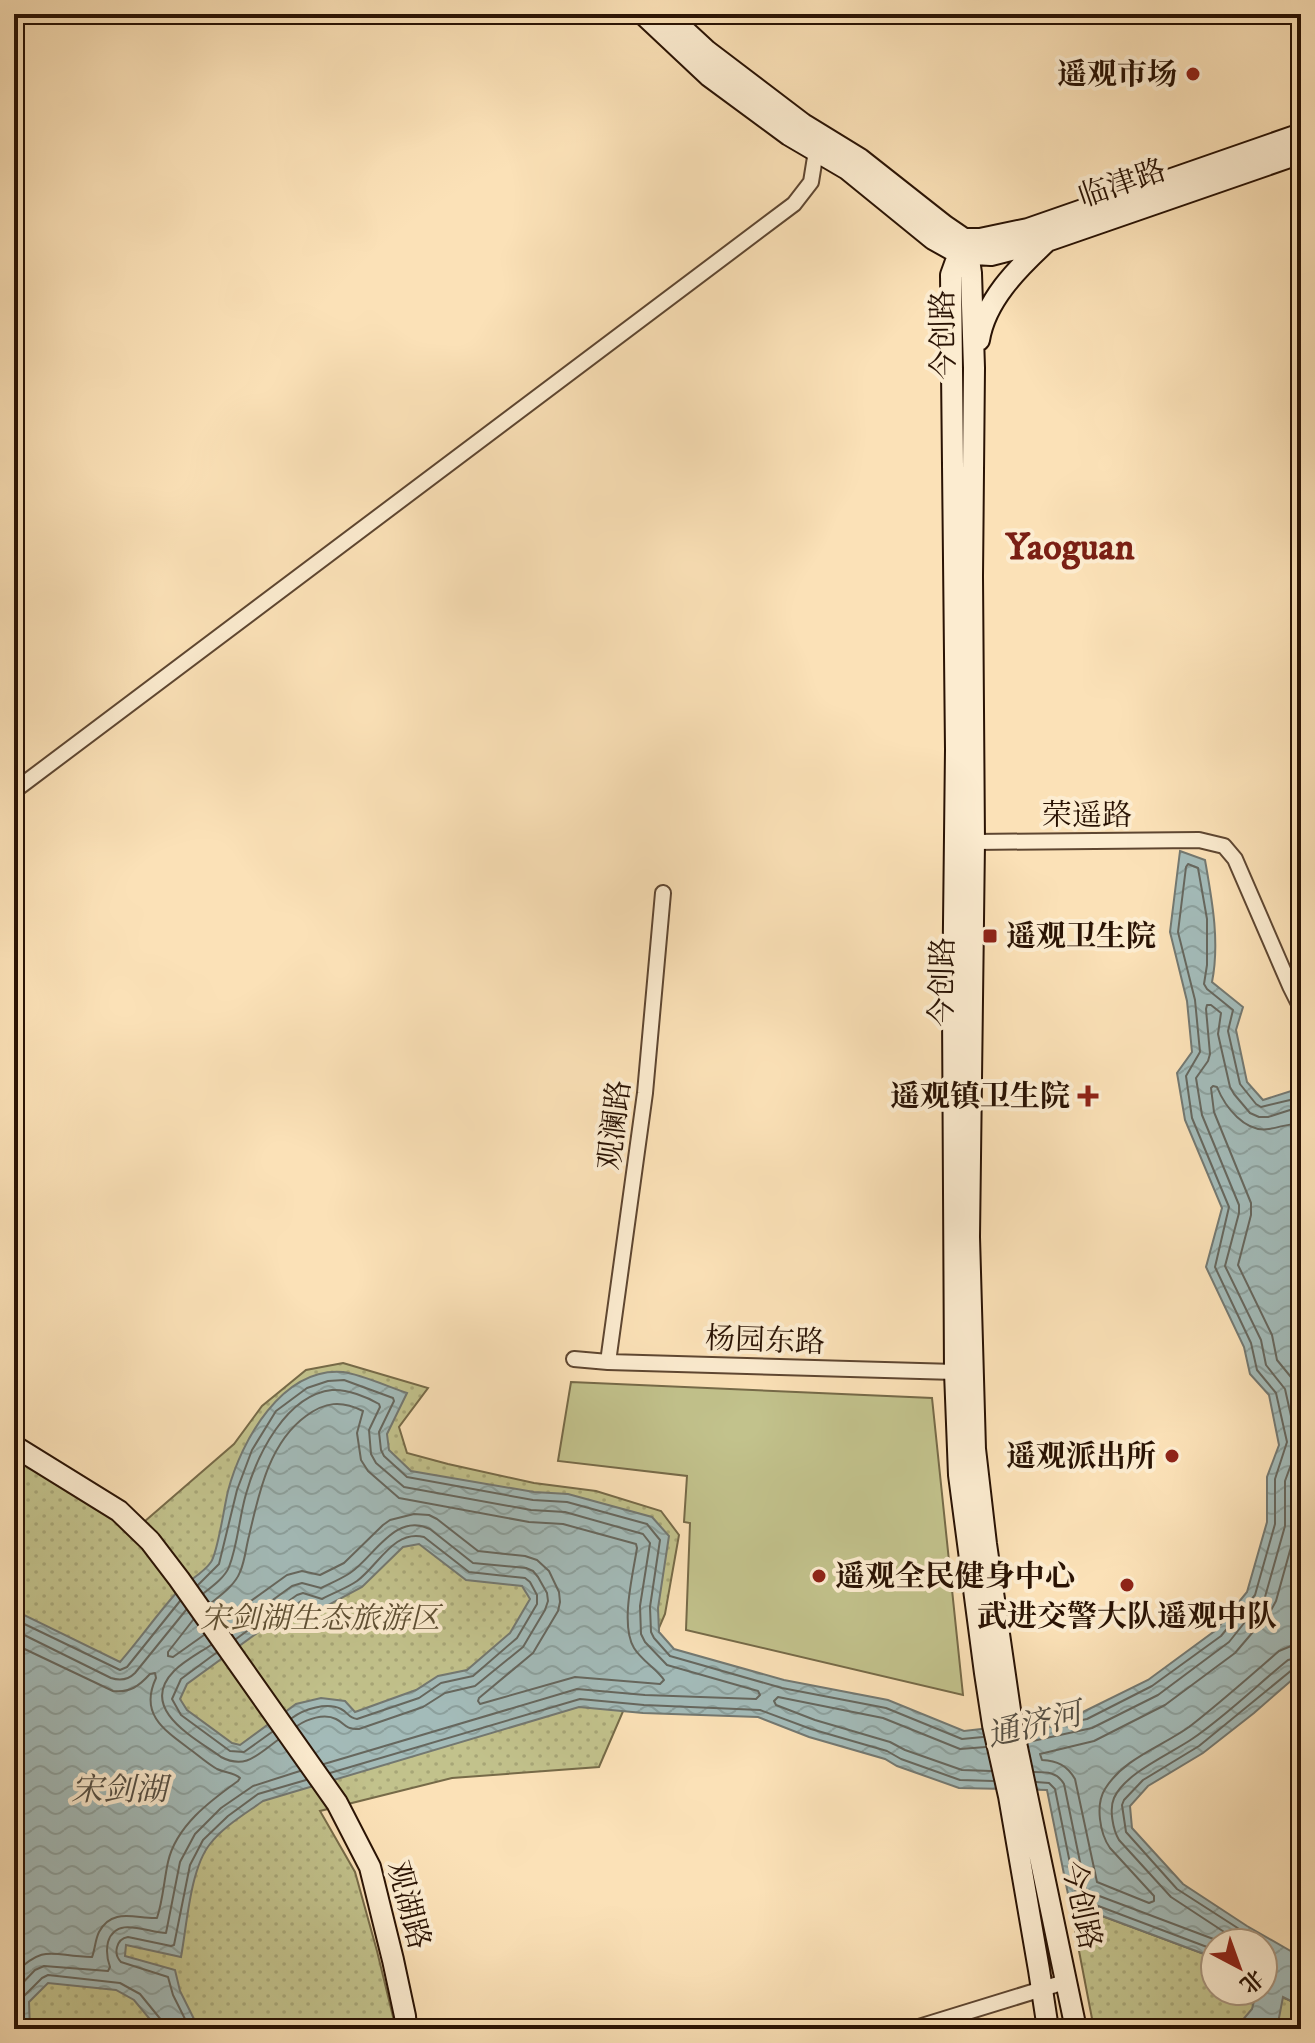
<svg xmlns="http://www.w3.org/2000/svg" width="1315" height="2043" viewBox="0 0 1315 2043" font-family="'IM FELL DW Pica','Noto Serif SC',serif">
  <defs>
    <pattern id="grass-dots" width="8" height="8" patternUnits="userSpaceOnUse" patternTransform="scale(2)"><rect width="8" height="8" fill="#c2c28c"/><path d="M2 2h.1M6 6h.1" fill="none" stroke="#a7a677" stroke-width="1.8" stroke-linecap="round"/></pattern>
    <pattern id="water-waves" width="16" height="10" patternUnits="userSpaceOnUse" patternTransform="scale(2)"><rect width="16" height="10" fill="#a3bbb9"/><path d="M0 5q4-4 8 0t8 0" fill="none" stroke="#8ca09d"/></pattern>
  </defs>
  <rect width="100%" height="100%" fill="#fbe1b7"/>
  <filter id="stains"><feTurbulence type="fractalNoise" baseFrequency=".0025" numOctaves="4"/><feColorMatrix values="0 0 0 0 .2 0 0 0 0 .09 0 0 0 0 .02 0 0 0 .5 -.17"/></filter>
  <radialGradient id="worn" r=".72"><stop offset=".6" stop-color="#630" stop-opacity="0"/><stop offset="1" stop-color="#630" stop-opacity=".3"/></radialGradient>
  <path fill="url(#grass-dots)" stroke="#766a48" stroke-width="2" d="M 343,1363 L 428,1388 L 399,1427 L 407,1453 L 448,1464 L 534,1483 L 596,1491 L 661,1511 L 679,1535 L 665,1614 L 599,1767 L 452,1778 L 320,1811 L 355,1872 L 377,1951 L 396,2029 L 14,2029 L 14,1455 L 137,1528 L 234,1444 L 262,1406 L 306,1370 Z
    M 1070,1904 L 1215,1958 L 1215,1991 C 1251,1991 1268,1988 1301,2006 L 1301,2029 L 1094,2029 Z"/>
  <path fill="#c2c28c" stroke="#766a48" stroke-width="2" d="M 571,1382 L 932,1398 L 963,1695 L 686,1630 L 690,1523 L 684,1522 L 687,1476 L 558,1461 Z"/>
  <path fill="url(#water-waves)" stroke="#737871" stroke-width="2" fill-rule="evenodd" d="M 1180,851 L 1205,860 C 1212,900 1220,942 1212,982 L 1243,1007 L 1236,1030 L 1247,1082 L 1263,1100 L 1291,1091 L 1301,1095 L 1301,1672 L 1254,1713 L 1203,1753 L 1148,1786 L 1130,1806 L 1132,1828 L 1183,1884 L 1247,1926 L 1301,1957 L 1301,2006 L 1283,1997 L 1278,2023 L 1263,2020 L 1251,2029 L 1235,2029 L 1252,2009 L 1255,1997 L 1252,1991 L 1263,1991 L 1263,1943 L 1215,1943 L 1215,1958 L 1070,1904 L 1047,1790 L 959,1788 L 897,1766 L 885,1759 L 809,1737 L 758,1717 L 643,1713 L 579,1707 L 263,1801 C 245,1814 224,1826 210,1844 C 190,1869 187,1925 181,1957 L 126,1945 L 125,1956 L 175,1970 L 180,1991 L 199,2029 L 158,2029 L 134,2000 L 116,1990 L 48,1983 L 29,2002 L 30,2029 L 14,2029 L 14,1610 L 120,1662 C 140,1639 158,1613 178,1591 C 188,1580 203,1574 211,1562 C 218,1552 224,1507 228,1491 C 241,1441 282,1367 343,1372 C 360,1374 389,1387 407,1393 L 387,1434 L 389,1450 L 411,1471 L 534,1492 L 568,1494 L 652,1517 L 669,1536 L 658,1608 L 659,1632 L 674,1649 L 784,1680 L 888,1700 L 964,1731 L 1034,1723 L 1083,1712 L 1148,1680 L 1216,1630 L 1247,1592 L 1267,1522 L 1267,1477 L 1279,1445 L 1269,1395 L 1250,1374 L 1244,1347 L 1206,1267 L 1222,1208 L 1185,1120 L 1177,1073 L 1192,1052 L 1187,1001 L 1170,932 ZM 419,1544 L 466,1580 L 522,1586 L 530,1599 L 510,1633 L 467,1670 L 438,1676 L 416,1690 L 355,1712 L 345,1701 L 321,1698 L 296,1704 L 240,1745 L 232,1743 L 187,1710 L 180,1699 L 187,1684 L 301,1601 L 323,1608 L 362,1587 L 403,1547 Z"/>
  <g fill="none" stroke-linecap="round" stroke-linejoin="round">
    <path stroke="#66675e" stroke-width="2" d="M 1301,1124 C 1288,1123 1282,1127 1269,1129 C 1245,1133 1225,1107 1217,1087 L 1213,1086 L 1211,1088 L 1214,1112 L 1251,1203 L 1251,1215 L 1238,1265 L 1272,1335 L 1277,1360 L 1295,1382 L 1301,1404
      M 1301,1471 L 1297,1483 L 1296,1529 L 1276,1601 L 1270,1612 L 1235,1653 L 1165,1705 L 1094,1741 L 1040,1754 L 1042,1760 C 1057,1761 1067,1765 1075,1779 L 1097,1882 L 1149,1903 L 1154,1901 L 1154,1896 L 1110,1848 C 1100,1834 1095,1805 1105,1789 C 1124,1758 1161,1747 1189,1727 C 1220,1703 1249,1677 1279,1651 L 1291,1646 L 1301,1645
      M 198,1585 L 219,1564 L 237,1490 L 252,1450 L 276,1411 L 307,1388 L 328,1381 L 344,1380 L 393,1398 L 394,1401 L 379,1432 L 381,1450 L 384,1456 L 407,1477 L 533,1500 L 567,1502 L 647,1524 L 660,1540 L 650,1607 L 651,1632 L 654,1638 L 670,1656 L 782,1688 L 886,1708 L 962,1739 L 983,1737
      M 204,1593 C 213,1586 225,1577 229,1567 C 238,1544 239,1518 246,1494 C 257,1455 286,1395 332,1390 C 347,1389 367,1397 379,1404 L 380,1407 L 369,1430 L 371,1454 L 376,1463 L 404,1487 L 531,1510 L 565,1512 L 643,1534 L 650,1543 L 640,1606 L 641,1634 L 645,1642 L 667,1665 L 758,1691 L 760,1695 L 756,1699 L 645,1695 L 577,1689 L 324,1764
      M 211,1603 C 221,1595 235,1585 240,1572 C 245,1561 246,1547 249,1536 C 259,1493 269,1443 306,1416 C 325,1402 341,1400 363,1411 L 357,1433 L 361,1460 L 368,1471 L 399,1498 L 529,1522 L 563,1524 L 636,1544 L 637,1548 C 633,1574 620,1625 634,1648 C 642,1661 657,1669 664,1680 L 660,1684 L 575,1677 L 480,1704 L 478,1701 L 479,1698 L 533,1653 L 558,1611 L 560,1602 L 559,1592 L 549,1571 L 537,1560 L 525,1556 L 478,1551 L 437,1519 L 429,1515 L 414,1514 L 390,1520 L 383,1525 L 344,1563 L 320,1575 L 302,1571 L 287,1575 L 223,1621
      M 14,1619 L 120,1670 L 127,1667 L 180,1601
      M 193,1620 L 168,1652 L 168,1656 L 173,1657 L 204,1635
      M 14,1630 L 111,1678 C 120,1681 128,1680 135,1673 L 186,1610
      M 230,1631 L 292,1586 L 302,1583 L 321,1588 C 331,1583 341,1579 350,1573 C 374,1557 395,1512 430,1529 L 473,1563 L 526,1568 L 533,1571 L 538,1577 L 547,1593 L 548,1601 L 545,1610 L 523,1647 L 475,1686 L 445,1693 L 423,1707 L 359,1729 C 344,1729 346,1724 336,1719 C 324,1713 307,1719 297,1726
      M 236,1639 L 297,1595 L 303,1593 L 322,1599 C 333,1593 347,1588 357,1581 C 378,1566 394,1529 424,1537 L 469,1572 L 525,1578 L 530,1582 L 537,1595 L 537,1604 L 517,1638 L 473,1676 L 441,1683 L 419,1698 L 357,1719 C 348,1718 349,1713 341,1709 C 327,1702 304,1709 292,1718
      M 14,1644 L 113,1691 C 130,1693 139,1686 150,1674 L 155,1673 L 156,1678 C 139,1714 164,1730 191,1750 C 199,1756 208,1764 217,1769 C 225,1773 234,1772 240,1778 L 238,1781 C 210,1801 176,1826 168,1862 C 164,1880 163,1900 157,1918 C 136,1919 112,1907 99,1932 C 95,1940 95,1950 92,1957 C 53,1957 46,1942 14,1974
      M 211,1645 C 199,1653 184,1661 174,1671 C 137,1709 195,1738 221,1757 C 246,1770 258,1754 278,1740
      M 216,1653 L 181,1679 L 172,1699 L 181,1715 L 230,1751 L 244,1752 L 272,1732
      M 1026,1732 L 1087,1719 L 1152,1686 L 1221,1636 L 1255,1595 L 1275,1524 L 1275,1479 L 1287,1442 L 1276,1393 L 1257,1370 L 1251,1343 L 1215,1267 L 1229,1207 L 1192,1118 L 1186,1076 L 1200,1052 L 1195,1000 L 1178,932 L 1186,867 L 1188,864 L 1198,868 L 1207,919 L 1207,965 L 1204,984 L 1207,989 L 1233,1010 L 1228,1031 L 1240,1084 L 1256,1104 L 1261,1107 L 1290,1100 L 1301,1102
      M 1028,1742 L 1092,1728 L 1158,1695 L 1229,1642 L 1265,1597 L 1285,1526 L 1285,1481 L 1296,1451 L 1297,1443 L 1285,1389 L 1266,1365 L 1261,1340 L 1225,1266 L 1239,1213 L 1239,1205 L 1202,1115 L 1196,1078 L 1208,1061 L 1210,1054 L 1206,1009 L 1207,1005 L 1211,1005 L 1221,1013 L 1218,1034 L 1230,1087 L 1234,1094 L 1250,1113 L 1259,1117 L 1268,1117 L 1290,1110 L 1301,1112
      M 986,1747 L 960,1749 L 883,1718 L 778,1697 L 774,1701 L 776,1705 L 815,1720 L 890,1742 L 905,1750 L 962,1770 L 991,1771
      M 1034,1772 C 1047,1772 1057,1772 1064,1784 L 1086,1891 L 1224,1943
      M 330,1773 L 580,1699 L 644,1705 L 760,1710 L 811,1729 L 887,1751 L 901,1759 L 960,1780 L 993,1781
      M 1036,1782 L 1049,1783 L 1055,1789 L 1077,1898 L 1215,1950
      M 1241,1943 L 1171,1897 L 1119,1840 C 1113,1830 1109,1809 1114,1798 C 1125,1773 1170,1754 1192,1739 C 1227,1715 1256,1686 1288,1660 L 1301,1657
      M 1261,1943 L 1177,1889 L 1126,1832 L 1122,1805 L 1124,1800 L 1143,1780 L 1199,1746 L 1293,1669 L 1301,1667
      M 14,1992 L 35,1970 L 44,1966 L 108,1971 L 110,1967 C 107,1959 106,1951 108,1942 C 116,1915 148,1933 166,1933 L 180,1862 L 195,1834 L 221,1808 L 253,1786 L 300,1771
      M 22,2029 L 22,1998 L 42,1978 L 48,1975 L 120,1983 L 140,1994 L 162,2021 L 164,2029
      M 190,2029 L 173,1995 L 168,1977 L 121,1962 C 113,1954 116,1939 128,1937 L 171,1946 L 174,1945 L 190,1865 L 203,1840 L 228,1816 L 258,1794 L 306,1780"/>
    <defs>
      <path id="street" d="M 14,791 L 794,204 L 811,182 L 816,151
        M 974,842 L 1199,840 L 1224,846 L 1235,859 L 1290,986 L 1301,1008
        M 574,1359 L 608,1362 L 955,1372
        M 608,1362 L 645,1093 L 663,893
        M 912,2029 L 1068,1981"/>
      <path id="secondary" d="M 643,14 L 709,76 L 789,135 L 847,169 L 933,239 L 958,253 L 991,255 L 1047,241 L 1301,153
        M 667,14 L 707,51 L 803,124 L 860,159 L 945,226 L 964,239 L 968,253 L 971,273 L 974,368 L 972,576 L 974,842 L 969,1237 L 975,1449 L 986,1544 L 1012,1724 L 1076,2029
        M 964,239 L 951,275 L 956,749 L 953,1010 L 955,1372 L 959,1475 L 985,1673 L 993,1725 L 1009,1796 L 1039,1970 L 1048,2029
        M 964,239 L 980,239 L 1028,229 L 1301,134
        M 979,340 C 985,301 1017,269 1045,243
        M 14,1446 L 119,1511 L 150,1541 L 179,1579 L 337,1803 L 370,1867 L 393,1960 L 405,2016 L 406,2029"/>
    </defs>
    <use href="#street" stroke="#5e4631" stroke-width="18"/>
    <use href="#secondary" stroke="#2a1304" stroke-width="24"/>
    <use href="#street" stroke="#fcecd0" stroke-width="14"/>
    <use href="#secondary" stroke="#fcecd0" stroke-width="20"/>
  </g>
  <g fill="#8f2418" stroke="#fcecd0" stroke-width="3">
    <circle cx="1193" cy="74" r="8"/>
    <rect x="982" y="928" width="16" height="16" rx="4"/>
    <path d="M1084 1084h8v8h8v8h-8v8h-8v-8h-8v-8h8z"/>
    <circle cx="1172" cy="1456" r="8"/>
    <circle cx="819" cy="1576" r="8"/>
    <circle cx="1127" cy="1585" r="8"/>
  </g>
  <g text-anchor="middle" stroke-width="8" stroke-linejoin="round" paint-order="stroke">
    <g font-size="30" font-weight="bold" fill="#2a1304" stroke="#fcecd0" text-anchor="end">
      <text x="1177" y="84">遥观市场</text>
      <text x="1006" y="946" text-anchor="start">遥观卫生院</text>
      <text x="1070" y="1106">遥观镇卫生院</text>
      <text x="1156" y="1466">遥观派出所</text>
      <text x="835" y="1586" text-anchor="start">遥观全民健身中心</text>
      <text x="1127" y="1626" text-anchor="middle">武进交警大队遥观中队</text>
    </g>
    <g font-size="30" fill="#2a1304" stroke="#fcecd0">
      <text transform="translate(1122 183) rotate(-19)" y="10">临津路</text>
      <text transform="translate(943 335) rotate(-91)" y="10">今创路</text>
      <text x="1087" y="825">荣遥路</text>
      <text transform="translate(942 982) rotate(-89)" y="10">今创路</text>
      <text transform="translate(614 1125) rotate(-83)" y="10">观澜路</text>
      <text transform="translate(765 1340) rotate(2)" y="10">杨园东路</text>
      <text transform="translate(409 1905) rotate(75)" y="10">观湖路</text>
      <text transform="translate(1082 1905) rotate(78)" y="10">今创路</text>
    </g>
    <g font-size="30" font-style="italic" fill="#5f5034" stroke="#fcecd0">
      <text x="320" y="1628">宋剑湖生态旅游区</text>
    </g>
    <g font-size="32" font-style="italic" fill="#544e43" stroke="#fcecd0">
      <text transform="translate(1034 1724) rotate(-14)" y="11">通济河</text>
      <text x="119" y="1800">宋剑湖</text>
    </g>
    <g font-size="38" font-weight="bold" fill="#7a1f14" stroke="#fcecd0">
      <text x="1070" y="559">Yaoguan</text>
    </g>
  </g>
  <rect width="1315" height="2043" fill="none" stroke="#fbe1b7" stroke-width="48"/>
  <rect x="16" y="16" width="1283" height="2011" fill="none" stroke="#2a1304" stroke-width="4"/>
  <rect x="24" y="24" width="1267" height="1995" fill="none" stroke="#2a1304" stroke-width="2"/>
  <g transform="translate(1239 1967) rotate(139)"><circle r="38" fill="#fcecd0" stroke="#a8957e" stroke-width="2"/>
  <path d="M0-6L14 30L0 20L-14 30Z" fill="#8f2418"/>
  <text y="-12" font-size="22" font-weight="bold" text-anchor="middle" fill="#2a1304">北</text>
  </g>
  <rect width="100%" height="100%" filter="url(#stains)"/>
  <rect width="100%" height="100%" fill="url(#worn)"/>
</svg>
